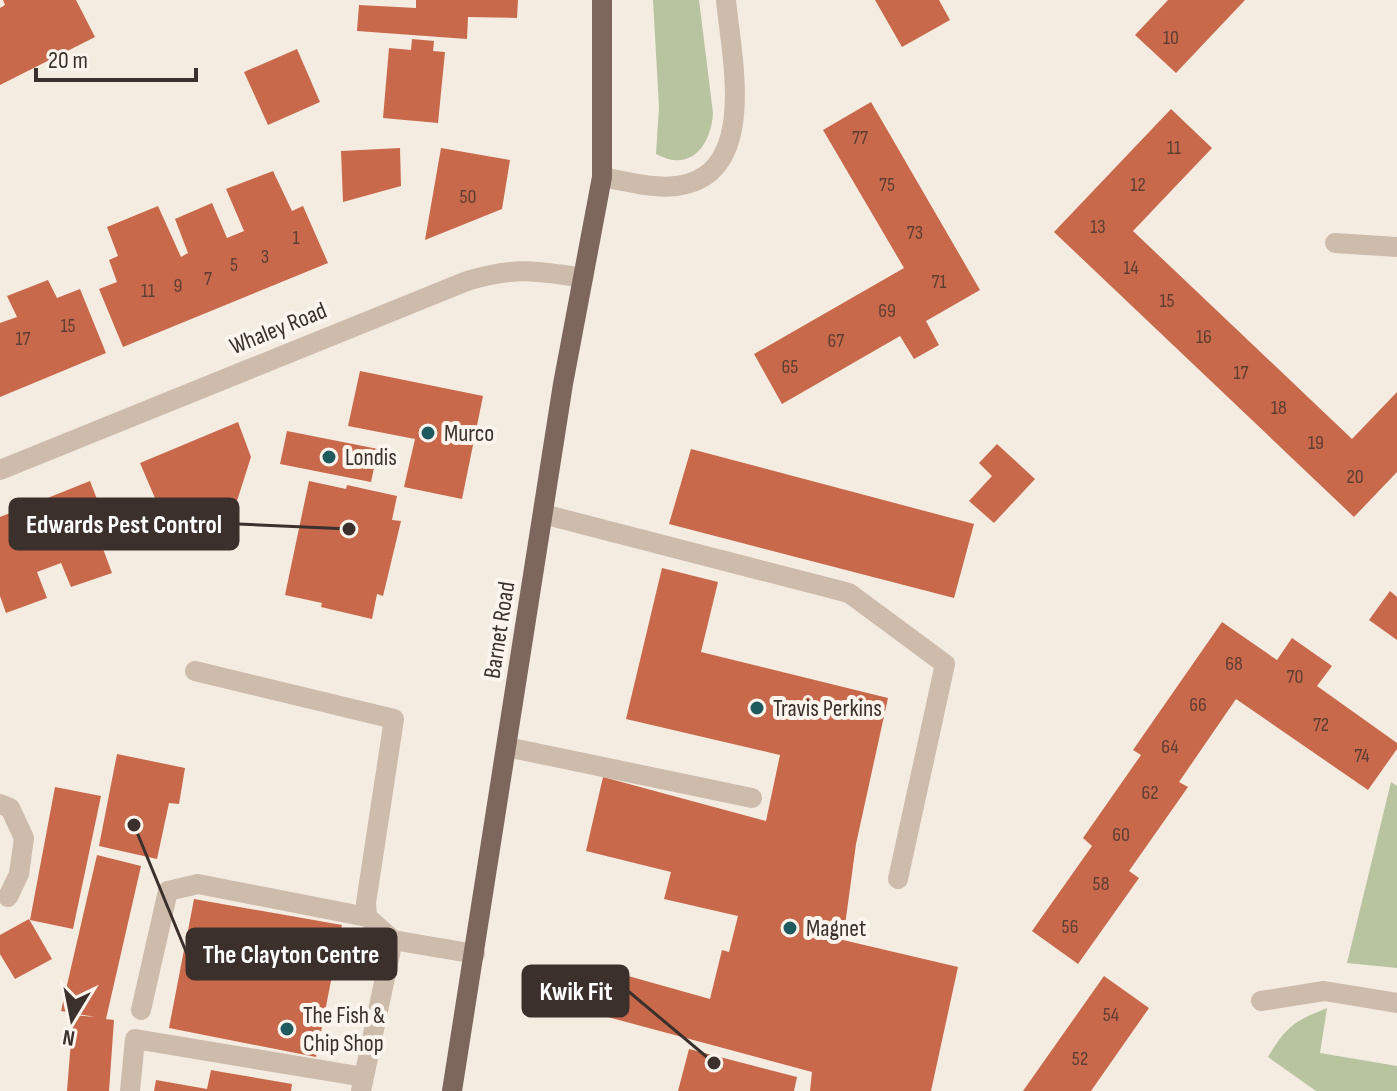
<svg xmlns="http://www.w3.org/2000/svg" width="1397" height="1091" viewBox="0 0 1397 1091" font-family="'Sofia Sans Condensed',sans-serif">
  <rect width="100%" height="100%" fill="#f4ebe1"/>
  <path fill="#b8c4a0" d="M 653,0 L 699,0 L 713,113 C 711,146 690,173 656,154 L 659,107 Z
    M 1391,782 L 1397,786 L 1397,968 L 1347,963 Z
    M 1327,1008 L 1320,1053 L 1397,1066 L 1397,1091 L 1316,1091 L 1268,1057 C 1286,1027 1294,1021 1327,1008 Z"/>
  <path fill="#c8694b" d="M 3,0 L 76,0 L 95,37 L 0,85 L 0,8 L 5,5 Z
    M 416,0 L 518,0 L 517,18 L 468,17 L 467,39 L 357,31 L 359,5 L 416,8 Z
    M 875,0 L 939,0 L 950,20 L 902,47 Z
    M 1168,0 L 1245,0 L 1176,73 L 1135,35 Z
    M 412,39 L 434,41 L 433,51 L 445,52 L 438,123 L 383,118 L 389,48 L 411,50 Z
    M 297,49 L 320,102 L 268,125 L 244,72 Z
    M 871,102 L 980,290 L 926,321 L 939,345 L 914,359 L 900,336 L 782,404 L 754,354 L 904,268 L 823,130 Z
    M 1171,109 L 1212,148 L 1133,231 L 1352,439 L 1397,392 L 1397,472 L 1354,517 L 1054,232 Z
    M 400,148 L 401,186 L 343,202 L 341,151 Z
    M 441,148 L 510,160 L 502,209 L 425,240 Z
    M 273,171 L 292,211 L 303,206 L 328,263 L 123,347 L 99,289 L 117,282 L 109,260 L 118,256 L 107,227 L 158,206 L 181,257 L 188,253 L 175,219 L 212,203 L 227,238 L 244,231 L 226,189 Z
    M 48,280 L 57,298 L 80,289 L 106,353 L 0,397 L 0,323 L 17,317 L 7,296 Z
    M 360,371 L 483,396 L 462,499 L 404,487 L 415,439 L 348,426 Z
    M 238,422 L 251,457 L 228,529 L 166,524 L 140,463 Z
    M 287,431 L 378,449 L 371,482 L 280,464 Z
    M 997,444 L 1035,479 L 994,523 L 969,501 L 992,476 L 979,463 Z
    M 691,449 L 974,524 L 954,598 L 669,524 Z
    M 90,481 L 113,541 L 102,546 L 112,573 L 71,587 L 61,563 L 37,572 L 47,598 L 6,613 L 0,596 L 0,517 Z
    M 309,481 L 346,489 L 347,485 L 397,496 L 392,520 L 401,521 L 383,596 L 377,594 L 372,619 L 321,607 L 322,603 L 285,595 Z
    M 662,568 L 718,582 L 701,652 L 888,698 L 856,844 L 843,940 L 958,967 L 931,1091 L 810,1091 L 812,1072 L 578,1009 L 589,965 L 710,999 L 722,950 L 729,952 L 738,916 L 664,899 L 671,872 L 586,851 L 603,777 L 766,821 L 780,755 L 626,719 Z
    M 1390,591 L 1397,597 L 1397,640 L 1369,620 Z
    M 1222,622 L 1277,660 L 1292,638 L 1332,666 L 1317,686 L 1397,743 L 1397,749 L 1368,790 L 1236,699 L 1179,782 L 1188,787 L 1129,871 L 1139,878 L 1078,964 L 1032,931 L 1092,846 L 1083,838 L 1141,755 L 1133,750 Z
    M 117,754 L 185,768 L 179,804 L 169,803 L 157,859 L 99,846 Z
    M 55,787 L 101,796 L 73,929 L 30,920 Z
    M 97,855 L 141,866 L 106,1019 L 114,1020 L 109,1091 L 67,1091 L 73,1015 L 95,1017 L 61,1011 Z
    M 194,899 L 342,925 L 316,1057 L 169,1028 L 184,950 L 225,958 L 227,950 L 186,941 Z
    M 29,919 L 52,959 L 15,979 L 0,954 L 0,935 Z
    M 1104,976 L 1149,1008 L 1091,1091 L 1023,1091 Z
    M 689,1049 L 797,1077 L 794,1091 L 678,1091 Z
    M 211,1070 L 222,1072 L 292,1084 L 291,1091 L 154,1091 L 156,1080 L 207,1089 Z"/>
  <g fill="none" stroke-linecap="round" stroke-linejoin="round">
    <path stroke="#cdbbac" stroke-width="20" d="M 543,514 L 849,593 L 945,664 L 898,879
      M 195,671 L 394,719 L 366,903 L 367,917 L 393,940
      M 507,747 L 752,798
      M 0,804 L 10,808 L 24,838 L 19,874 L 8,897
      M 141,1010 L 168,891 L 198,884 L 367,917
      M 130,1091 L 135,1039 L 364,1077
      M 361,1091 L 393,940 L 475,954"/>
    <path stroke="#cdbbac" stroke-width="20" d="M 602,177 C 625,181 652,189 676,186 C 760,176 731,56 726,0
      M 1335,243 L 1397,247
      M 0,470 L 467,281 C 514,267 535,270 583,278
      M 1261,1001 L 1324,991 L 1397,1003"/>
    <path stroke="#7d675c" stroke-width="20" d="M 452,1091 L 563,384 L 602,177 L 602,0"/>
  </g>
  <g fill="#1f5a5e" stroke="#fbf5ee" stroke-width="3">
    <circle cx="428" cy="433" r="8"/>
    <circle cx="329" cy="457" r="8"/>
    <circle cx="757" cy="708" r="8"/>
    <circle cx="790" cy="928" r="8"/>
    <circle cx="287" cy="1029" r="8"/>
  </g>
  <g text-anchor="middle" stroke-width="8" stroke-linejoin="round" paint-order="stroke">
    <g font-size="20" fill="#5e3e33">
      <text x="1171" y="44">10</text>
      <text x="860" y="144">77</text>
      <text x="1174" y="154">11</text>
      <text x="887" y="191">75</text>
      <text x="1138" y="191">12</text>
      <text x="468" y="203">50</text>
      <text x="1098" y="233">13</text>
      <text x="915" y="239">73</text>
      <text x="296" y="244">1</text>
      <text x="265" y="263">3</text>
      <text x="234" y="271">5</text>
      <text x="1131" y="274">14</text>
      <text x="208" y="285">7</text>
      <text x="939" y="288">71</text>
      <text x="178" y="292">9</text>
      <text x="148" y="297">11</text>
      <text x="1167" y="307">15</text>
      <text x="887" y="317">69</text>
      <text x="68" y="332">15</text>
      <text x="1204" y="343">16</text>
      <text x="23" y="345">17</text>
      <text x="836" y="347">67</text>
      <text x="790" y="373">65</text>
      <text x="1241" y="379">17</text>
      <text x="1279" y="414">18</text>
      <text x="1316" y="449">19</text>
      <text x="1355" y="483">20</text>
      <text x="1234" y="670">68</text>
      <text x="1295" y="683">70</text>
      <text x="1198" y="711">66</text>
      <text x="1321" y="731">72</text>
      <text x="1170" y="753">64</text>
      <text x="1362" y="762">74</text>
      <text x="1150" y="799">62</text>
      <text x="1121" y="841">60</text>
      <text x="1101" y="890">58</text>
      <text x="1070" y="933">56</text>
      <text x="1111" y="1021">54</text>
      <text x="1080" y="1065">52</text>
    </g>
    <g font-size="24" fill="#3b302b" stroke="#fbf5ee">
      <text transform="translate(278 328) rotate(-22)" y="8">Whaley Road</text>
      <text transform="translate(499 630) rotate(-81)" y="8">Barnet Road</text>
    </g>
    <g font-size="24" fill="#3b302b" stroke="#fbf5ee" text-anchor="start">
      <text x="444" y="441">Murco</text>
      <text x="345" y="465">Londis</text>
      <text x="773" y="716">Travis Perkins</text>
      <text x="806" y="936">Magnet</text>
      <text x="303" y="1023">The Fish &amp;<tspan x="303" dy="28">Chip Shop</tspan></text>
    </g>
  </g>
  <path fill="none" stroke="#3b302b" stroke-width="3" d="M349 529L238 524M134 825L187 954M714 1063L628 991"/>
  <g fill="#3b302b" stroke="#fbf5ee" stroke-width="3">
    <circle cx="349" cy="529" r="8"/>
    <circle cx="134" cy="825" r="8"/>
    <circle cx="714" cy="1063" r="8"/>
  </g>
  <g fill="#3b302b" stroke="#3b302b" stroke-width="3">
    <rect x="10" y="499" width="228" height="50" rx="8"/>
    <rect x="187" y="929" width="209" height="50" rx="8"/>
    <rect x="523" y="966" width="105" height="50" rx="8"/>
  </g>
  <g font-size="26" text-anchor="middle" font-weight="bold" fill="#fff">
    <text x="124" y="533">Edwards Pest Control</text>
    <text x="291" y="963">The Clayton Centre</text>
    <text x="576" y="1000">Kwik Fit</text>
  </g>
  <g transform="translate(72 1019) rotate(190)" stroke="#fbf5ee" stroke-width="6" paint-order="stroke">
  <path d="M0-6L14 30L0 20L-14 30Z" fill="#3b302b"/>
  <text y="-12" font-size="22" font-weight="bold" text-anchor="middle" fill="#3b302b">N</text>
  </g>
  <path d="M36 68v12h160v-12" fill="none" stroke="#3b302b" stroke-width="4"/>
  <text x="48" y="68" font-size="24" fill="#3b302b" stroke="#fbf5ee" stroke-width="6" paint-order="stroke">20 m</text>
</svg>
